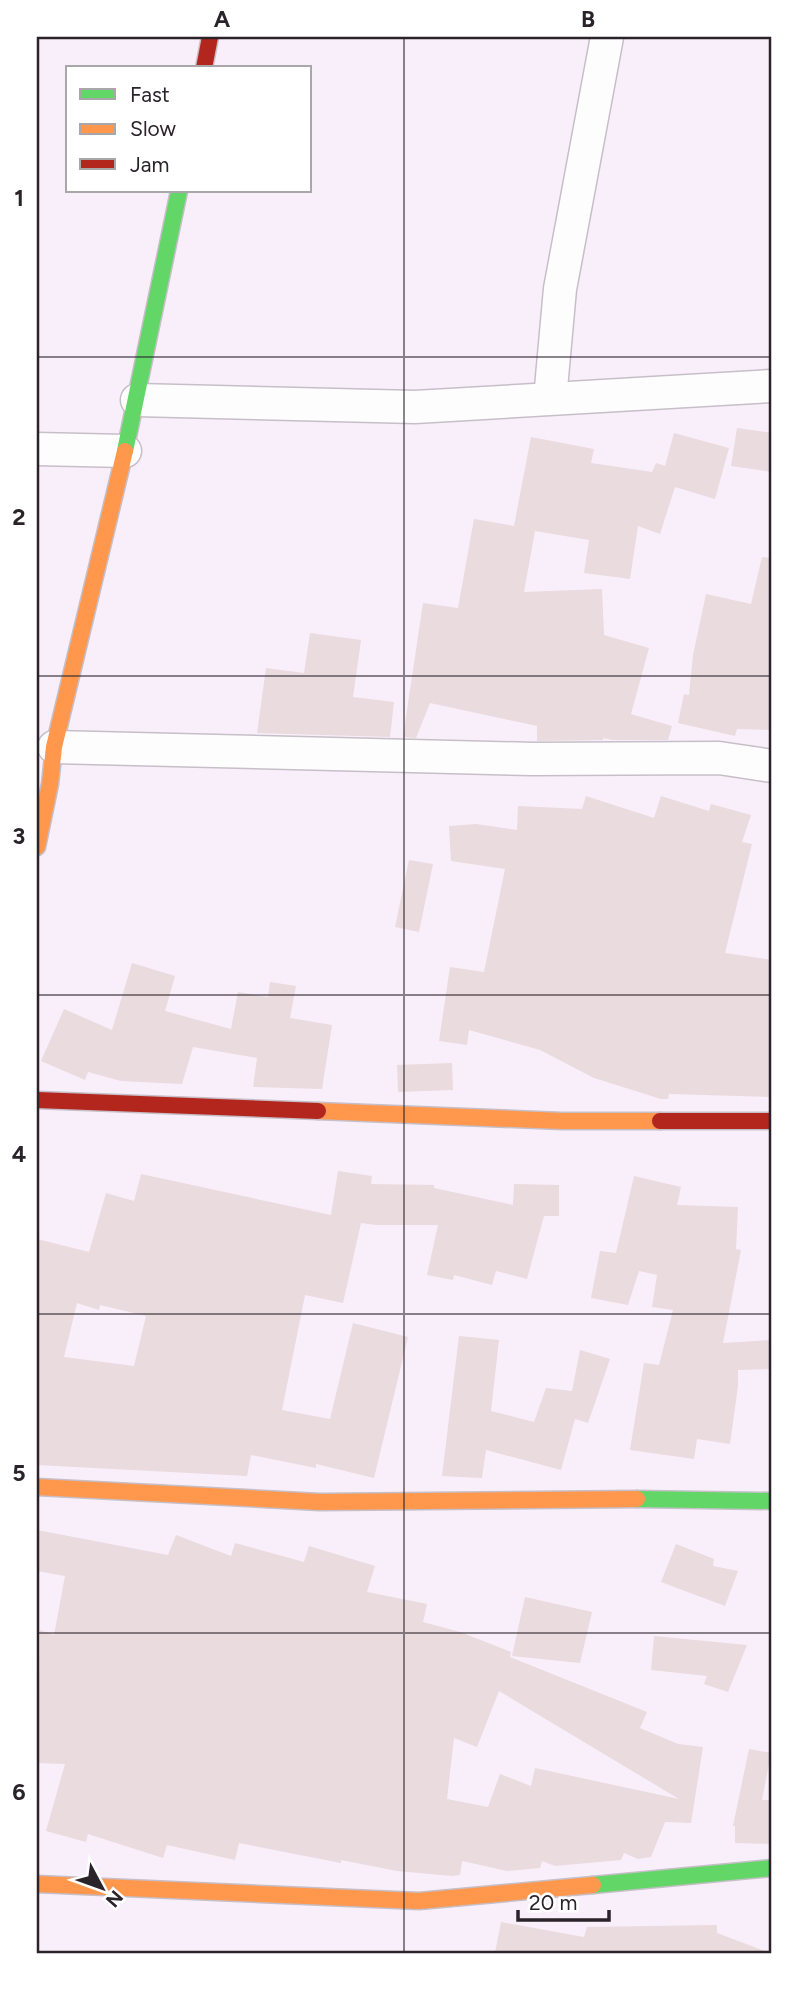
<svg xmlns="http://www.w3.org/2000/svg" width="809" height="1990" viewBox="0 0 809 1990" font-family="Figtree,sans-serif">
  <rect width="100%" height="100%" fill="#f9effa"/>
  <path fill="#e9dbde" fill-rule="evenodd" d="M 737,428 L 772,433 L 772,472 L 731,466 Z
    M 674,433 L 729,448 L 715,499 L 675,487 L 660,534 L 638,526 L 630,579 L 584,573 L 589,540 L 535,531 L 524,592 L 602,589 L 604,635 L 649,648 L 631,714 L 672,726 L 668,740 L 613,740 L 603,738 L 603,740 L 537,741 L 537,726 L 430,703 L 416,738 L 403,737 L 423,603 L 458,608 L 474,519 L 514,526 L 531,437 L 594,449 L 591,463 L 652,472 L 656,463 L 665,466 Z
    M 762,557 L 772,558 L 772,730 L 737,729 L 735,736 L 678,723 L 684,694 L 689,695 L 693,655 L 706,594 L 751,604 Z
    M 310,633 L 361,640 L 353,697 L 394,702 L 390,737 L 257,733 L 266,668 L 304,673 Z
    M 586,796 L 654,818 L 661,796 L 709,811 L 711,804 L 751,815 L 742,842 L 752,844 L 725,953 L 772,960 L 772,1097 L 669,1094 L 668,1099 L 661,1099 L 594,1078 L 540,1050 L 469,1030 L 467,1045 L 439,1041 L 450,967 L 484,972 L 505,869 L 451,861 L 449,826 L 476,824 L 517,830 L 518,806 L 582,809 Z
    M 409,860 L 433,864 L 419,932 L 395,927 Z
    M 132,963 L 175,976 L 165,1011 L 231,1029 L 238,992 L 268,997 L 270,982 L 296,986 L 290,1018 L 332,1025 L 322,1089 L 253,1087 L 257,1058 L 193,1047 L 182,1084 L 121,1081 L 88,1072 L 85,1080 L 41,1061 L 64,1009 L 112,1030 Z
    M 452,1063 L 453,1090 L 398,1092 L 397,1065 Z
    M 338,1171 L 372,1176 L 371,1184 L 434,1185 L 434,1188 L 513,1205 L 514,1184 L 559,1185 L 559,1216 L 544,1216 L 527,1279 L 496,1271 L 492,1285 L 454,1275 L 453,1280 L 427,1275 L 438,1225 L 376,1225 L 361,1223 L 343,1303 L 305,1295 L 282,1410 L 330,1419 L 353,1323 L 408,1337 L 374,1478 L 316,1464 L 316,1468 L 251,1455 L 247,1476 L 37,1465 L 37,1239 L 89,1252 L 106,1193 L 134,1201 L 141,1174 L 331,1215 ZM 77,1303 L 99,1310 L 100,1305 L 146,1316 L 134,1366 L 64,1357 Z
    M 634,1176 L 681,1187 L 677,1205 L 738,1207 L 736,1249 L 741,1250 L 723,1343 L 772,1340 L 772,1369 L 738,1370 L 738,1386 L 730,1444 L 697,1439 L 694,1459 L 630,1450 L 644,1363 L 659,1365 L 673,1310 L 652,1307 L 657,1275 L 639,1271 L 628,1305 L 591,1298 L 600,1251 L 616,1253 Z
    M 459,1336 L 499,1340 L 491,1411 L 534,1422 L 546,1388 L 572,1391 L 580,1350 L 610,1359 L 588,1423 L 575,1419 L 561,1470 L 486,1450 L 482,1478 L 442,1476 Z
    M 37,1530 L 168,1555 L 176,1535 L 231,1556 L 235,1543 L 304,1562 L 309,1546 L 375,1566 L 367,1592 L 427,1604 L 423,1622 L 460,1632 L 511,1652 L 510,1657 L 647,1712 L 640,1728 L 678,1744 L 703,1747 L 691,1823 L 665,1822 L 651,1857 L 638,1859 L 624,1853 L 621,1860 L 555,1866 L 542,1861 L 540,1868 L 507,1871 L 462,1861 L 460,1875 L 452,1876 L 397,1871 L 341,1860 L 341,1863 L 239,1843 L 235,1860 L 167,1845 L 163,1858 L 88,1834 L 86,1842 L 46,1831 L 65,1764 L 38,1763 L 40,1630 L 54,1635 L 65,1576 L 37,1571 ZM 499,1691 L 679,1799 L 535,1768 L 531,1786 L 500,1774 L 488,1807 L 447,1799 L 454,1738 L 477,1747 Z
    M 676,1544 L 714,1559 L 713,1566 L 738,1571 L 725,1606 L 661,1582 Z
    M 525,1597 L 592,1612 L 580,1663 L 512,1656 Z
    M 654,1636 L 747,1645 L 728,1692 L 704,1684 L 707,1676 L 651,1670 Z
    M 749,1749 L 771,1753 L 762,1800 L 772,1800 L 771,1844 L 735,1843 L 735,1826 L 733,1826 Z
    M 501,1922 L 584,1937 L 587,1927 L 717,1925 L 717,1933 L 765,1951 L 764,1953 L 495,1953 Z"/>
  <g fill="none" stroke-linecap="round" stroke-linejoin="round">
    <defs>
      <path id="street" d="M 550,399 L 560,289 L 607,37
        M 137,400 L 415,407 L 772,386
        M 37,449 L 125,451
        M 54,747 L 533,759 L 719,758 L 772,766"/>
      <path id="fast" d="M 125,451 L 179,191
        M 637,1499 L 772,1501
        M 593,1885 L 772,1868"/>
      <path id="slow" d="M 37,847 L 50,784 L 54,747 L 125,451
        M 318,1111 L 562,1121 L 660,1121
        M 37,1487 L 320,1502 L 637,1499
        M 37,1884 L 419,1901 L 593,1885"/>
      <path id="jam" d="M 204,68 L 210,37
        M 37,1100 L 318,1111
        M 660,1121 L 772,1121"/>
    </defs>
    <use href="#street" stroke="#c6bfc7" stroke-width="35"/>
    <use href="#fast" stroke="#c6bfc7" stroke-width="19"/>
    <use href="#slow" stroke="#c6bfc7" stroke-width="19"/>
    <use href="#jam" stroke="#c6bfc7" stroke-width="19"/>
    <use href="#street" stroke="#fefdfe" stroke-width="32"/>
    <use href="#fast" stroke="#63d668" stroke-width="16"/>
    <use href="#slow" stroke="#ff974d" stroke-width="16"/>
    <use href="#jam" stroke="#b3261e" stroke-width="16"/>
  </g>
  <path fill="none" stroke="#2a232a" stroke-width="2" stroke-opacity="0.55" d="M 404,37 L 404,1953M 37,357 L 772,357M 37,676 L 772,676M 37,995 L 772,995M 37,1314 L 772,1314M 37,1633 L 772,1633"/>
  <rect width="809" height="1990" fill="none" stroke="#ffffff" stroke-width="77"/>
  <rect x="66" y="66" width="245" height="126" fill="#ffffff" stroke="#aaa7aa" stroke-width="2"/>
  <rect x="80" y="89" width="35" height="10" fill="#63d668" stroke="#aaa7aa" stroke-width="2"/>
  <text x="130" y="102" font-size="21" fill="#2a232a">Fast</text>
  <rect x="80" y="124" width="35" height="10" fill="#ff974d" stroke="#aaa7aa" stroke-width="2"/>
  <text x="130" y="136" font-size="21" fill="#2a232a">Slow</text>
  <rect x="80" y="159" width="35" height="10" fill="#b3261e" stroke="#aaa7aa" stroke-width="2"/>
  <text x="130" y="172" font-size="21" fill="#2a232a">Jam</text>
  <g transform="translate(102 1888) rotate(131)" stroke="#ffffff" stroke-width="5" paint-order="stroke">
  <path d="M0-5L12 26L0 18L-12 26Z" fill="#2a232a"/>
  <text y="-10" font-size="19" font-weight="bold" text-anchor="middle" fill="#2a232a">N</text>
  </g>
  <path d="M518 1910v10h91v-10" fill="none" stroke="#2a232a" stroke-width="3.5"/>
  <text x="529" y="1910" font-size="21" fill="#2a232a" stroke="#ffffff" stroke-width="5" paint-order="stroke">20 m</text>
  <rect x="38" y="38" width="732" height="1914" fill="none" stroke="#2a232a" stroke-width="2.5"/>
  <g font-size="23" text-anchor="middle" font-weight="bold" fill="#2a232a">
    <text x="222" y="27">A</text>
    <text x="588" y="27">B</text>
    <text x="19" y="206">1</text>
    <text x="19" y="525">2</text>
    <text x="19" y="844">3</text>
    <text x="19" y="1162">4</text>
    <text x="19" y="1481">5</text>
    <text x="19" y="1800">6</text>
  </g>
</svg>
